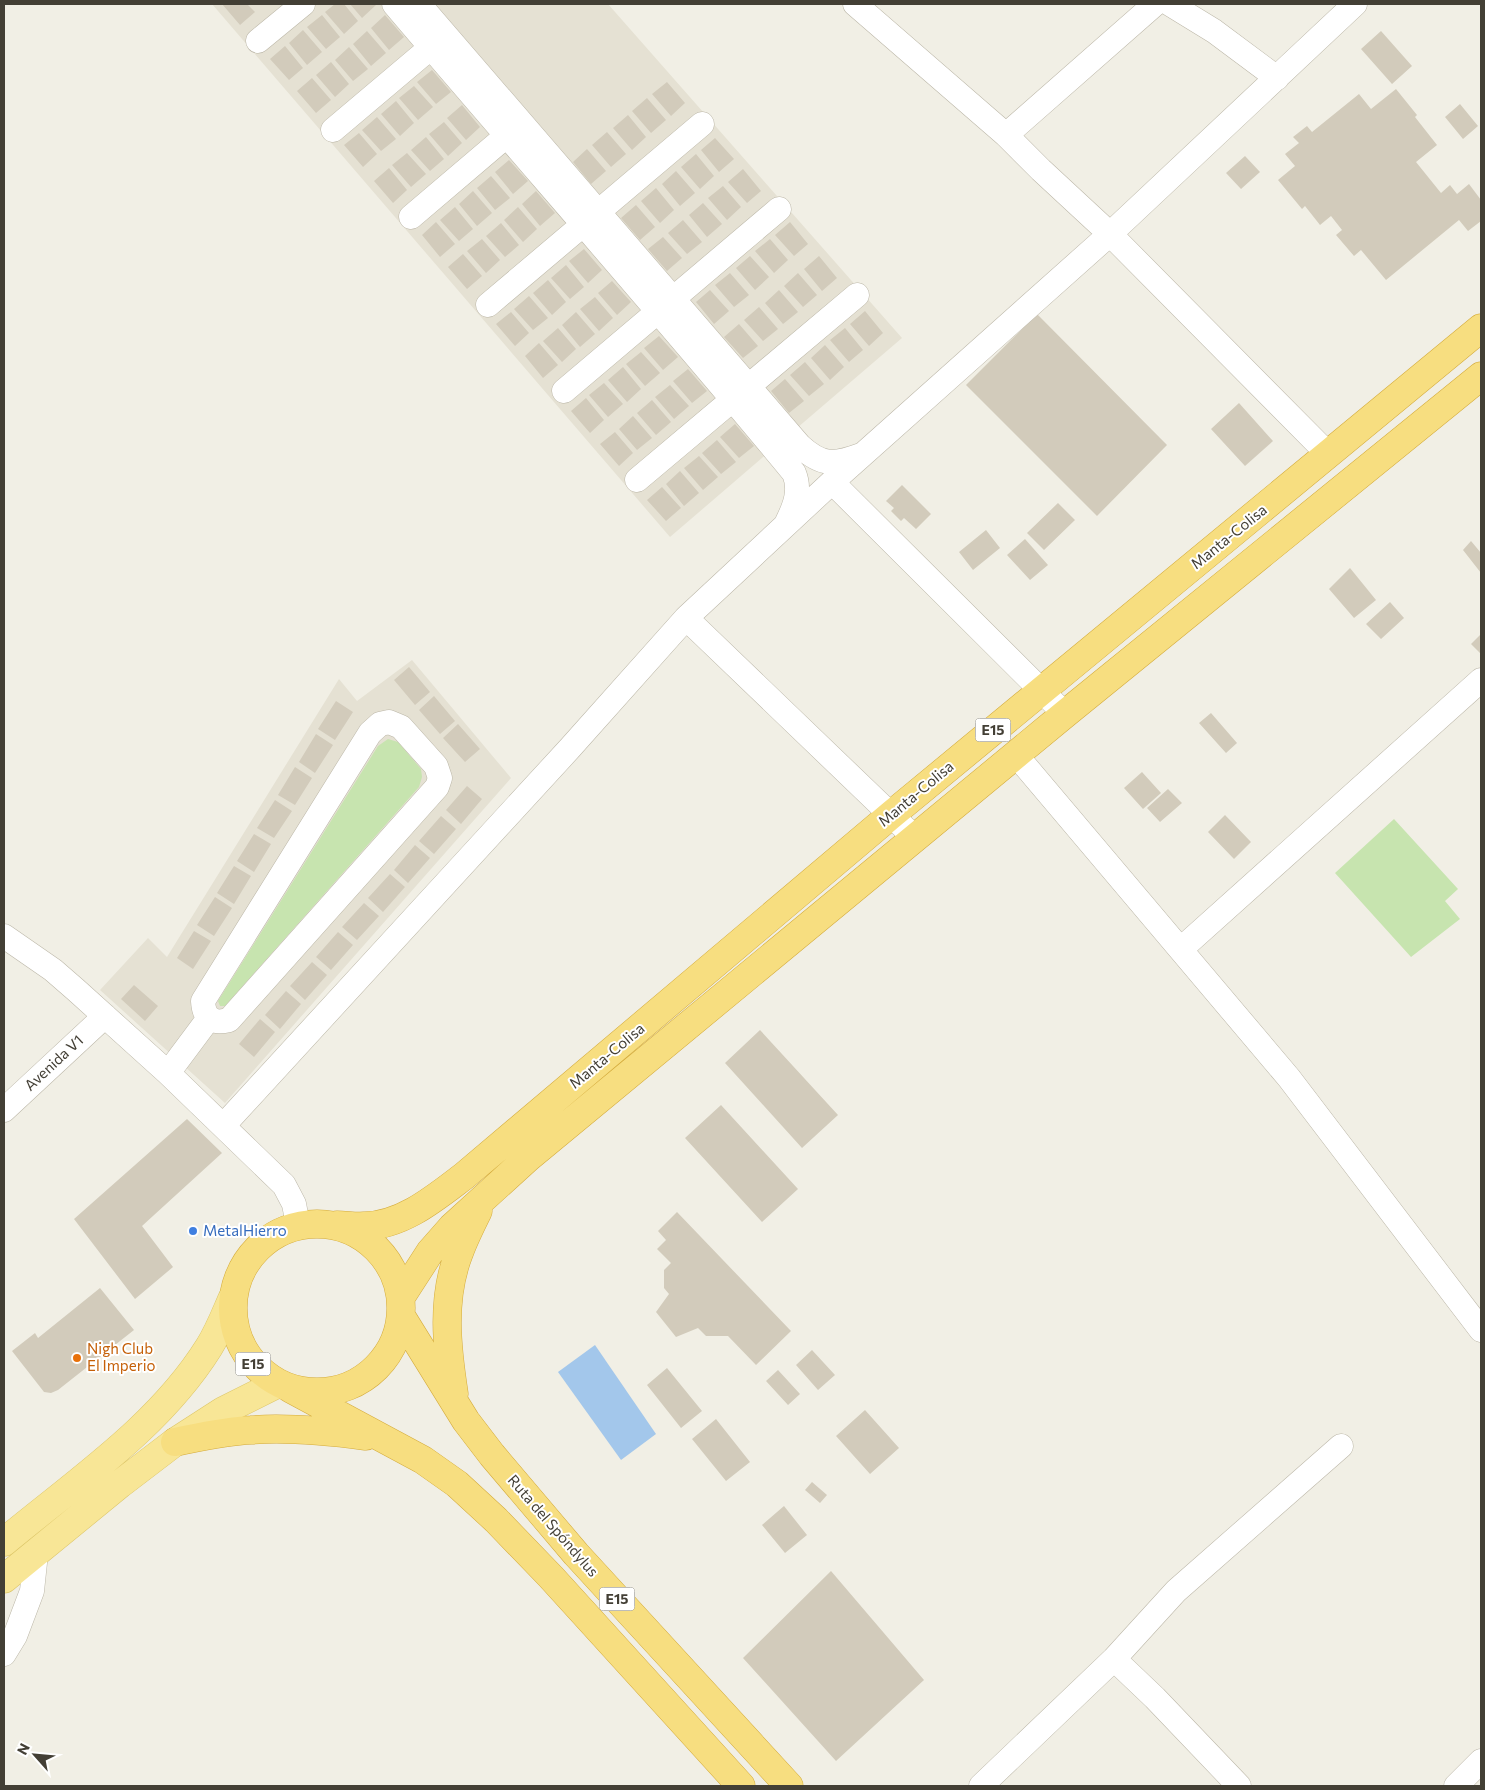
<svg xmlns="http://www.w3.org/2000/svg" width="1485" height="1790" viewBox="0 0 1485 1790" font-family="Commissioner,sans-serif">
  <rect width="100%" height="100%" fill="#f1efe5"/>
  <path fill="#e5e1d3" d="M 212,4 L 608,4 L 902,338 L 670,537 Z
    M 412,660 L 511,778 L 225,1103 L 100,990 L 148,938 L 167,957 L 339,679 L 357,701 Z"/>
  <path fill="#c7e4af" d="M 388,739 L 398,742 L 421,769 L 422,777 L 419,787 L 225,1006 L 220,1006 L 218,1001 L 378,746 Z
    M 1394,819 L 1458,889 L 1445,901 L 1460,919 L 1411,957 L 1335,873 Z"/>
  <path fill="#a3c7eb" d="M 595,1345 L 656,1434 L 621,1460 L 558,1372 Z"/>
  <path fill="#d2cbbb" d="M 222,4 L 247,4 L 255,12 L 240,25 Z
    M 335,4 L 344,4 L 358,21 L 344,34 L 325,12 Z
    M 350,4 L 375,4 L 376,5 L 362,18 Z
    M 322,15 L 340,37 L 326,49 L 307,27 Z
    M 385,15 L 404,37 L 389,50 L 371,28 Z
    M 303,30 L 322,52 L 307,65 L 289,43 Z
    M 367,31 L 386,53 L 371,66 L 353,44 Z
    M 1381,31 L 1412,66 L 1392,84 L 1361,49 Z
    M 285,46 L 303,68 L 289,80 L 270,59 Z
    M 349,47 L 368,69 L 353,81 L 335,60 Z
    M 331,62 L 349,84 L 335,97 L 316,75 Z
    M 432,70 L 451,92 L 436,104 L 417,82 Z
    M 312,78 L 331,100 L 316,113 L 297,91 Z
    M 667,82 L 685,103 L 671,116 L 652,94 Z
    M 414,86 L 433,107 L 418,120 L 399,98 Z
    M 1396,89 L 1417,115 L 1415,117 L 1437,145 L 1416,162 L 1441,193 L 1450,185 L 1457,194 L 1469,184 L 1481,200 L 1481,221 L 1468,231 L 1459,220 L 1386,280 L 1361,250 L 1354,256 L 1336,235 L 1342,230 L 1331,216 L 1320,225 L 1305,206 L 1302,209 L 1278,180 L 1295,166 L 1285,154 L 1299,143 L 1293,137 L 1307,126 L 1312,132 L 1359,94 L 1371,109 Z
    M 647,98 L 666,120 L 651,133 L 632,111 Z
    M 396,101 L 414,123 L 400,136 L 381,114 Z
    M 1460,104 L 1478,126 L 1463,139 L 1445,117 Z
    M 462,105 L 480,127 L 466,140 L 447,118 Z
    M 628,115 L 646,137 L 632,150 L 613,128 Z
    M 377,117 L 396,139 L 381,151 L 362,130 Z
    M 444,122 L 462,143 L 448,156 L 429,134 Z
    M 607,132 L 626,154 L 611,167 L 592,145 Z
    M 359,133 L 377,154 L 363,167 L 344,145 Z
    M 426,137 L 444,159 L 430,171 L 411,150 Z
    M 715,138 L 734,159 L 719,172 L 701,150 Z
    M 587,149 L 606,171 L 591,184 L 573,162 Z
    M 407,153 L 426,174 L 411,187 L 392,165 Z
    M 696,154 L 714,176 L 700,189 L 681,167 Z
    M 1245,156 L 1260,172 L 1241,189 L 1226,173 Z
    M 509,160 L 528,181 L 513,194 L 495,172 Z
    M 389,168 L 407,190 L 393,203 L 374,181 Z
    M 743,169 L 761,191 L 747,203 L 728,182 Z
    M 676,171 L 695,193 L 680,206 L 662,184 Z
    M 491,176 L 510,198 L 495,210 L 477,188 Z
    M 723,186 L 741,207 L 727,220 L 708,198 Z
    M 656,188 L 674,210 L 660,223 L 641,201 Z
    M 473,191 L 492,213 L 477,226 L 459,204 Z
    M 536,191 L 555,213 L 540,226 L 522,204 Z
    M 703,203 L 722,224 L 707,237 L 689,215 Z
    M 636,205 L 655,227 L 640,240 L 621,218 Z
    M 455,207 L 473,229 L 459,241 L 440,220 Z
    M 518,207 L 537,229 L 523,242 L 504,220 Z
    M 683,220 L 702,242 L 687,254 L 668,233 Z
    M 436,222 L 455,244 L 440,257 L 422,235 Z
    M 790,222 L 808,244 L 794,256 L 775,235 Z
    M 501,223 L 519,245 L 505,257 L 486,236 Z
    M 663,237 L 682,258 L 667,271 L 648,249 Z
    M 482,239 L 500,260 L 486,273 L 467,251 Z
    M 770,239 L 788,260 L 774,273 L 755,251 Z
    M 584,249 L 602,270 L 588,283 L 569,261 Z
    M 463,254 L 482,276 L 467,289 L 448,267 Z
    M 750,256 L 769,277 L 755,290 L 736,268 Z
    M 819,256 L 837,278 L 822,291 L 804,269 Z
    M 566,265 L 584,287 L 570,299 L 551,278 Z
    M 730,273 L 749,295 L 734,307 L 715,285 Z
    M 798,273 L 817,295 L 803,307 L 784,286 Z
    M 548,280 L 566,302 L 552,315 L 533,293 Z
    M 612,281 L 631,302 L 617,315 L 598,293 Z
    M 710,290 L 729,311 L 714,324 L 696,302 Z
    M 779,290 L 798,312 L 783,324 L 765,303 Z
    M 529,296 L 548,318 L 533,330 L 514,309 Z
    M 595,297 L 613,318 L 599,331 L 580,309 Z
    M 759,307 L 778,329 L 763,341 L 744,320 Z
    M 865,311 L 883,333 L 869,346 L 850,324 Z
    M 511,312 L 529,333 L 515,346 L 496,324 Z
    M 576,312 L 595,334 L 580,347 L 562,325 Z
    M 1037,314 L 1167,445 L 1097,516 L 966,385 Z
    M 739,324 L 758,346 L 743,358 L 724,337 Z
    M 558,328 L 576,349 L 562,362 L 543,341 Z
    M 845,328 L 863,350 L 849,362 L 830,340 Z
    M 659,336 L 678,357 L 663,370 L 644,348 Z
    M 539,343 L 558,365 L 543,378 L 525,356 Z
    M 825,345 L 844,367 L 830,380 L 811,358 Z
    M 641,352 L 660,373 L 645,386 L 626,364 Z
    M 805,362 L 824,384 L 809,396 L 790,375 Z
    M 623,367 L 641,389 L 627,402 L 608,380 Z
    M 688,369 L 707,391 L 692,403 L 673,381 Z
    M 785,379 L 804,401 L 789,413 L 771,391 Z
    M 604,383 L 623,404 L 608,417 L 589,395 Z
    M 670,385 L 689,406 L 674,419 L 655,397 Z
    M 586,398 L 604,420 L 590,433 L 571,411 Z
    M 652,400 L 671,422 L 656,435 L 637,413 Z
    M 1239,403 L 1273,441 L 1245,466 L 1211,429 Z
    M 633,416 L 652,438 L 637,450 L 619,429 Z
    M 735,424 L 754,446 L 739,458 L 720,437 Z
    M 615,432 L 633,453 L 619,466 L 600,444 Z
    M 717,440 L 736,462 L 721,474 L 702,453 Z
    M 699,456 L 718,477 L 703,490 L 684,468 Z
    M 680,471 L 699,493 L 684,506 L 666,484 Z
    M 902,485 L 931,514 L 916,529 L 904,518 L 901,521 L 891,511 L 894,508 L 886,501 Z
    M 662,487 L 681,508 L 666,521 L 647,500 Z
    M 1058,503 L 1075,520 L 1044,550 L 1027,533 Z
    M 986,530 L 1000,548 L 973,570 L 959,552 Z
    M 1025,539 L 1048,565 L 1030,580 L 1007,555 Z
    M 1471,541 L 1481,553 L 1481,573 L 1463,550 Z
    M 1350,568 L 1376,600 L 1354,618 L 1329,589 Z
    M 1390,602 L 1404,618 L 1381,639 L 1366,624 Z
    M 1481,634 L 1481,654 L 1471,644 Z
    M 409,667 L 430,692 L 415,705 L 394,680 Z
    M 434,696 L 455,721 L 440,734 L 419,710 Z
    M 336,701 L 353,712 L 335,740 L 318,729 Z
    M 1211,713 L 1237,743 L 1226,753 L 1199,723 Z
    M 458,724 L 480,749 L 465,762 L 443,738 Z
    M 316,734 L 333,745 L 315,773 L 299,762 Z
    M 295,767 L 312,778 L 295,805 L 278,795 Z
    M 1142,772 L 1161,793 L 1143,809 L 1124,788 Z
    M 467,786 L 482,799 L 461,824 L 446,810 Z
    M 1168,789 L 1182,803 L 1160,822 L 1147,808 Z
    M 275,800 L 292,811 L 274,838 L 257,828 Z
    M 1225,815 L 1251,842 L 1234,859 L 1208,832 Z
    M 441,816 L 456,829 L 434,854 L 419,841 Z
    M 254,834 L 271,844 L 254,872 L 237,861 Z
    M 415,845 L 430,858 L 408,883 L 394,870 Z
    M 234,866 L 251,876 L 234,904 L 217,893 Z
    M 390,874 L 405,887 L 383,912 L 368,898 Z
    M 215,897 L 232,908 L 214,936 L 197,925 Z
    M 364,903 L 379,916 L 357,940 L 342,927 Z
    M 194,931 L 211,941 L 193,969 L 177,958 Z
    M 338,932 L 353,945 L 331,970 L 316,957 Z
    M 312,962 L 327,975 L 305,1000 L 290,986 Z
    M 134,985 L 158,1006 L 145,1021 L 121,999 Z
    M 286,991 L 301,1004 L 280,1029 L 265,1015 Z
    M 260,1019 L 275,1032 L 254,1057 L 239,1044 Z
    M 760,1030 L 838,1115 L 802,1148 L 725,1063 Z
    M 721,1105 L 798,1189 L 762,1222 L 685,1138 Z
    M 187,1119 L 222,1153 L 142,1226 L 173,1267 L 135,1299 L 74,1219 Z
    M 677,1212 L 791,1331 L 756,1365 L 728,1336 L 706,1336 L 698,1328 L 676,1337 L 656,1312 L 669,1294 L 664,1288 L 664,1270 L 671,1263 L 657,1249 L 666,1240 L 658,1231 Z
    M 100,1288 L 134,1330 L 58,1390 L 51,1393 L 44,1392 L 12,1351 L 35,1333 L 38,1338 Z
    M 812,1350 L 835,1375 L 818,1390 L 796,1365 Z
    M 667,1368 L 702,1411 L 681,1428 L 647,1385 Z
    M 778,1370 L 800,1394 L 788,1405 L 766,1381 Z
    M 865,1410 L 899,1448 L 870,1474 L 836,1436 Z
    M 716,1419 L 750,1462 L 726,1481 L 692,1439 Z
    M 812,1482 L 827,1495 L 820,1503 L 805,1490 Z
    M 784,1506 L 807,1535 L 785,1553 L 762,1525 Z
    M 831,1571 L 924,1680 L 836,1761 L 743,1658 Z"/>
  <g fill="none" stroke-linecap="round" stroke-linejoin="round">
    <defs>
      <path id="minor" d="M 394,4 C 527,161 663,314 794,473 C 801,490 795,506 787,522
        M 419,4 L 800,446 C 822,466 834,465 861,455
        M 855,4 L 1006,135 L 1041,170 L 1110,234 L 1329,455
        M 1170,4 L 1214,31 L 1277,78
        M 258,41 L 303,4
        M 333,130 L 442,38
        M 1006,135 L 1155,4
        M 411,217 L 518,126
        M 488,305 L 702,124
        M 564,391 L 779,209
        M 637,480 L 857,295
        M 832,482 L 1065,714
        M 686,618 L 915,838
        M 389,722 L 401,727 L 436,766 L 440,778 L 437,787 L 229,1020 C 213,1024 204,1019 203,1001 L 370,733 L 380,724 Z
        M 1016,755 L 1289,1078 L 1481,1330
        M 4,936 L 53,970 L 76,990 L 168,1073 L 284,1185 L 294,1204 L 298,1225
        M 1181,949 L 1481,680
        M 168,1073 L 209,1018
        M 4,1110 L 105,1016
        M 223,1126 L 570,748 L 686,618 L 832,482 L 1110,234 L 1355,4
        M 4,1654 L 15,1636 L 32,1591 L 36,1553
        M 1114,1659 L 1155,1698 L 1239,1786
        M 981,1786 L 1114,1659 L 1176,1591 L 1341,1446
        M 1456,1786 L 1481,1761"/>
      <path id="primary" d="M 4,1542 C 76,1482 159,1427 209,1347 C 219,1331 225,1315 232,1299
        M 4,1579 L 120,1484 L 175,1442 L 223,1411 L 277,1384"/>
      <path id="trunk" d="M233 1308a84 84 0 1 1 168 0a84 84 0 1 1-168 0Z
        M 337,1225 C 346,1225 356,1227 365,1226 C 403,1225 435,1198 464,1176 L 891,815 L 1481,328
        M 401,1297 L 430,1252 L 452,1227 L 529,1157 L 1065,714 L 1481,376
        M 401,1316 L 466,1421 L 492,1455 L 576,1554 L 789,1786
        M 291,1389 L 423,1460 L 457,1484 L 496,1520 L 551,1577 L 741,1786
        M 454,1394 C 447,1348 441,1299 459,1253 C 464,1239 471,1225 478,1211
        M 175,1442 C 200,1437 225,1431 251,1430 C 289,1427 328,1431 366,1436"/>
    </defs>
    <use href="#minor" stroke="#bcb7a8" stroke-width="25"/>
    <use href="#primary" stroke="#dcc567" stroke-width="29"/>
    <use href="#trunk" stroke="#d4ab3c" stroke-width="29"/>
    <use href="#minor" stroke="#fff" stroke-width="24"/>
    <use href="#primary" stroke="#f8e696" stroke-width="28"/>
    <use href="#trunk" stroke="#f7de80" stroke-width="28"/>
  </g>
  <circle fill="#3f7fe0" stroke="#fff" stroke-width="2" cx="193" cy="1231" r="5"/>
  <circle fill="#e8710a" stroke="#fff" stroke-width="2" cx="77" cy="1358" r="5"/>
  <g text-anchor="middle" stroke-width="4" stroke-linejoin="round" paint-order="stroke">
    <g fill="#fff" stroke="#7b7972" stroke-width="1">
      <rect x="975.5" y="718.5" width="35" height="23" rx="4"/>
      <rect x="235.5" y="1352.5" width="35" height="23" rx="4"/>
      <rect x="599.5" y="1587.5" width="35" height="23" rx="4"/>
    </g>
    <g font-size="14" font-weight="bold" fill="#433f35">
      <text x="993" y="735">E15</text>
      <text x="253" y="1369">E15</text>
      <text x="617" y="1604">E15</text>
    </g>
    <g font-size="15" fill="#433f35" stroke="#fff">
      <text transform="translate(1229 537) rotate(-39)" y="5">Manta-Colisa</text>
      <text transform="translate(916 794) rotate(-40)" y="5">Manta-Colisa</text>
      <text transform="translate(607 1056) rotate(-40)" y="5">Manta-Colisa</text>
      <text transform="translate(54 1063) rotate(-43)" y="5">Avenida V1</text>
      <text transform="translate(553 1526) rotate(49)" y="5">Ruta del Spóndylus</text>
    </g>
    <g font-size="15" fill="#366cbe" stroke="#fff" text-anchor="start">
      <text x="203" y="1236">MetalHierro</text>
    </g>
    <g font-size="15" fill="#c56008" stroke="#fff" text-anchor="start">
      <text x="87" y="1354">Nigh Club<tspan x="87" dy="17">El Imperio</tspan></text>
    </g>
  </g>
  <rect width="1485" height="1790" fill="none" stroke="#433f35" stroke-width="10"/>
  <g transform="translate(35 1755) rotate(297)" stroke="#ffffff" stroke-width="4" paint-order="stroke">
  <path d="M0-4L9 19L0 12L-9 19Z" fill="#433f35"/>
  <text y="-8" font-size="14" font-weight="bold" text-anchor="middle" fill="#433f35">N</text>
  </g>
</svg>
